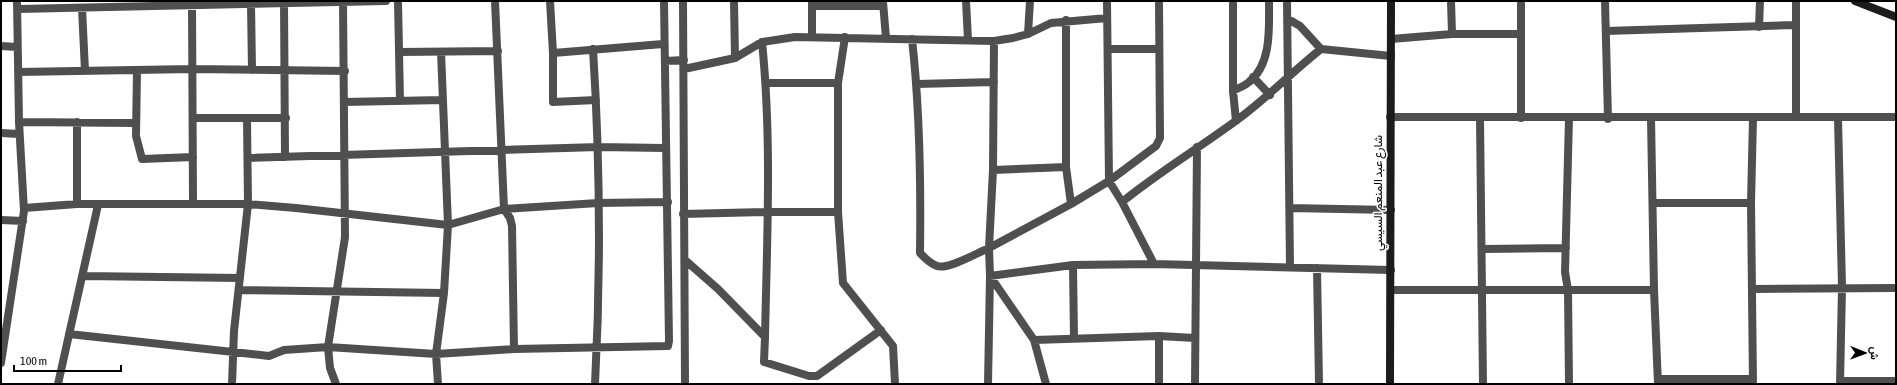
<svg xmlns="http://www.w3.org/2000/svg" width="1897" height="385" viewBox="0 0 1897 385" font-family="'Asap Condensed',Vazirmatn,sans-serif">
  <rect width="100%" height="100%" fill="#fff"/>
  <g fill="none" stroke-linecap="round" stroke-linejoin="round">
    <path stroke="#4f4f4f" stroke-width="8" d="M 192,1 L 193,203
      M 284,1 L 285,157
      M 398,1 L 400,101
      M 495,1 L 504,209 L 510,218 L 512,226 L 514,349
      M 550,1 L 553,53 L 553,102 L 596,100
      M 683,1 L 685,384
      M 734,1 L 735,58
      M 966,1 L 968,40
      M 1107,1 L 1109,181 L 1122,202 L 1154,264 L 1391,270
      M 1233,1 L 1233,91 L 1236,121
      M 1287,1 L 1290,267
      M 1451,1 L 1452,34
      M 1521,1 L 1521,118
      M 1605,1 L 1608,119
      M 1796,1 L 1796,116
      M 883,2 L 886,38
      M 251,4 L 252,70
      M 812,6 L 883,6
      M 82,8 L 85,71
      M 18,9 L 386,1
      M 1288,19 L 1300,26 L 1321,49 L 1391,56
      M 1066,20 L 1066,167 L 1071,204
      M 1759,27 L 1760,1
      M 1606,31 L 1796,25
      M 1028,34 L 1030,1
      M 812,37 L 812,2
      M 845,37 L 838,83 L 838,212 L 843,283 L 893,346 L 895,384
      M 912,39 C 920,110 921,181 920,253 C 925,258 929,263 937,266 C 948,270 977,253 989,248 L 990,276 L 1034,340 L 1046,384
      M 1391,39 L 1452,34 L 1520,34
      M 762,42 C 772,140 767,239 765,337
      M 1,46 L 17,47
      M 593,49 C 600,160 601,273 595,384
      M 1109,49 L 1159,49
      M 399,52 L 498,51
      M 553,53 L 663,44
      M 665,61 L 684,60
      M 684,69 L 735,58 L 762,42 L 795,37 L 994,41 L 1013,38 L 1028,34 L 1051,23 L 1107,18
      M 137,70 L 136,136 L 142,159 L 193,157
      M 18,72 L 193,69 L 345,71
      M 1253,77 L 1270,95
      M 766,83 L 838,83
      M 917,84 L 994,82
      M 1233,91 C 1238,88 1245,86 1249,82 C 1272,64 1269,27 1269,1
      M 344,102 L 443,100
      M 1390,117 L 1896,117
      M 194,118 L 286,118
      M 1480,118 L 1483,384
      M 1651,118 L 1654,290 L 1658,384
      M 1838,118 L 1842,287 L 1840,384
      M 19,122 L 136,123
      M 77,122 L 77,204
      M 1,133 L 19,134
      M 248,158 L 598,147 L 665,148
      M 993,170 L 1066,167
      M 1122,202 C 1159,172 1199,148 1237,120 C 1267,98 1292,72 1321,49
      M 1653,203 L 1751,203
      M 24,208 L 77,204 L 248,204 L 296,208 L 448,225 L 504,209 L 598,203 L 668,202
      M 1290,208 L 1391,210
      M 683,214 L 768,212 L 838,212
      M 1,220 L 23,221
      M 989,248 L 1071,204 L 1109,181 L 1156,146 L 1160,138 L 1159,1
      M 989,248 L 993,170 L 994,41
      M 1482,249 L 1566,248
      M 685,260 L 718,289 L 765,337 L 764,362 L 809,376 L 817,376 L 881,330
      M 1073,265 L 1074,338
      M 1317,268 L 1319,384
      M 83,276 L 240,278
      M 1753,289 L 1896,288
      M 239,290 L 444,293
      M 1391,290 L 1654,290
      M 69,334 L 269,356 L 284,350 L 328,347 L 436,354 L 514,349 L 668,346 L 669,341 L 664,1
      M 1034,340 L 1159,336 L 1195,338
      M 1,363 L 24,211 L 19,122 L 17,1
      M 1658,379 L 1753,379
      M 1840,381 L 1896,381
      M 58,384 L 98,205
      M 232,384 L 234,331 L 248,204 L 247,119
      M 336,384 L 330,368 L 328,347 L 345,237 L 343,1
      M 438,384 L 436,354 L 444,293 L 448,225 L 441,52
      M 988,384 L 990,276 L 1073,265 L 1154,264
      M 1159,384 L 1159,336
      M 1195,384 L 1197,147
      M 1569,384 L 1568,290 L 1565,272 L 1569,118
      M 1753,384 L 1751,203 L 1753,118"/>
    <path stroke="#1c1c1c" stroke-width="8" d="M 1855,1 L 1896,17
      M 1390,384 L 1391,1"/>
  </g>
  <g text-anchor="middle" stroke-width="3" stroke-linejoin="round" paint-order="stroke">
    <g font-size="12" fill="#000" stroke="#fff">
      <text transform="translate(1378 193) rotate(-90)" y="4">شارع عبد المنعم السيسي</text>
    </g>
  </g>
  <rect width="1897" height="385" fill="none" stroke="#000000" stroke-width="4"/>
  <g transform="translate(1865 353) rotate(91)" stroke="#ffffff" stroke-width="3" paint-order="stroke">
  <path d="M0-3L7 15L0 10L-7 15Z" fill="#000000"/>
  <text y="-6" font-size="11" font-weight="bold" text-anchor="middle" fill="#000000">ش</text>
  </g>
  <path d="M14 365v6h107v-6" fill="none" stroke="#000000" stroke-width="2"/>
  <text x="20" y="365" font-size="12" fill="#000000" stroke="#ffffff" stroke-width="3" paint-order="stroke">100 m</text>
</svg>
